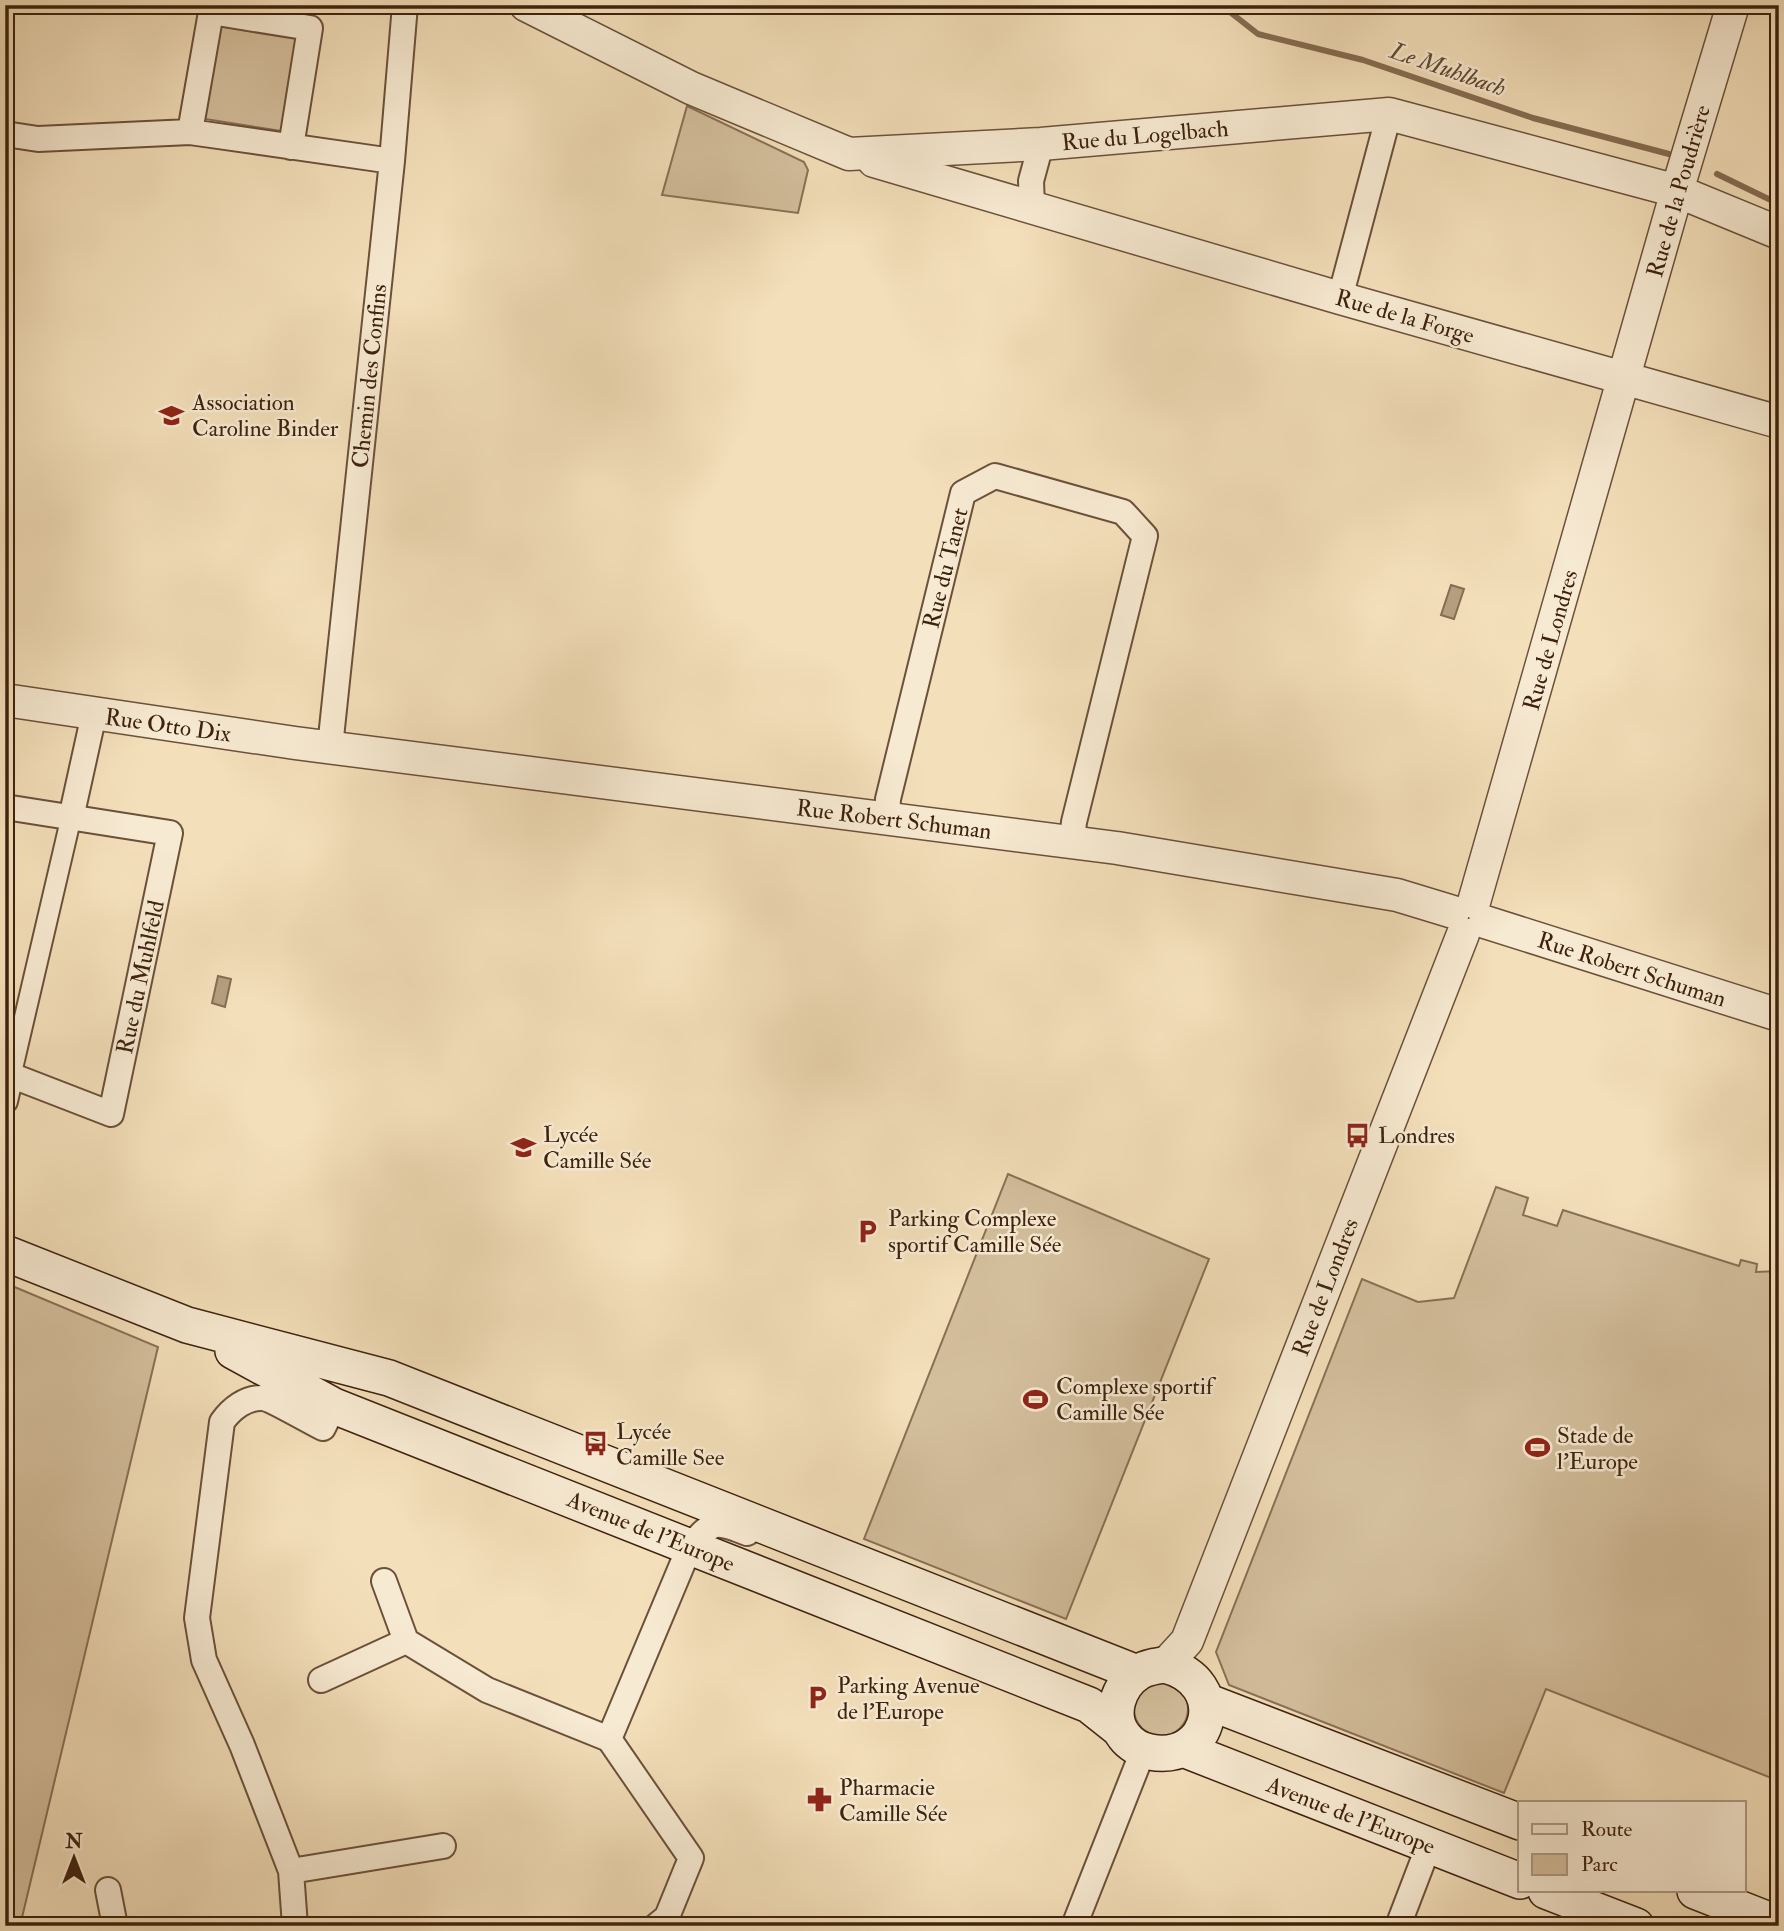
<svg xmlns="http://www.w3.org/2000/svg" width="1784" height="1931" viewBox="0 0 1784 1931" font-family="'IM FELL Double Pica',serif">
  <rect width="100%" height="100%" fill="#f3dfba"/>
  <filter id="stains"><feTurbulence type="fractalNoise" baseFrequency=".00286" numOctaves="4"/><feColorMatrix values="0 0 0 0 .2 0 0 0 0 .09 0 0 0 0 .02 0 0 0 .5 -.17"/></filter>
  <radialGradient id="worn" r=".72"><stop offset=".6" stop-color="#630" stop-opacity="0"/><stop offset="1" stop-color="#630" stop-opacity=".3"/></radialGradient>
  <path fill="#d4bf9d" stroke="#897056" stroke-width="2" d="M 216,23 L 303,37 L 288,132 L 199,118 Z
    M 687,106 L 804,162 L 808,170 L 798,213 L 662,195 Z
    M 1008,1174 L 1209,1259 L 1066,1619 L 864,1539 Z
    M 1496,1187 L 1528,1198 L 1523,1215 L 1557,1226 L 1563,1210 L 1739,1266 L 1741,1260 L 1757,1264 L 1756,1272 L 1779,1271 L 1779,1781 L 1546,1689 L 1504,1793 L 1229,1685 L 1216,1652 L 1362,1279 L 1418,1302 L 1454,1298 Z
    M 5,1283 L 158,1347 L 20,1926 L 5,1926 Z
    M1134 1709a27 27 0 1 1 54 0a27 27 0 1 1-54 0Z"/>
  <path fill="#b59f80" stroke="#856d52" stroke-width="2" d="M 1451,585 L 1464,589 L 1454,619 L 1441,615 Z
    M 218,976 L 231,979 L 225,1007 L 212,1003 Z"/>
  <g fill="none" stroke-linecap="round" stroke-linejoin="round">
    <path stroke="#856d52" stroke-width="6" d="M 1221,5 L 1258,34 L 1363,60 L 1533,118 L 1669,154
      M 1717,174 L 1779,204"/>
    <defs>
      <path id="pedestrian" d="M 11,1075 L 71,818"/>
      <path id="minor" d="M 190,132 L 211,12 L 310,28 L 291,147
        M 5,134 L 38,139 L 190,132 L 392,161
        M 1032,206 L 1031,181 L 1041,144
        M 1340,298 L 1389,114
        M 330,747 L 392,161 L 405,5
        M 5,807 L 170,833 L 111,1114 L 5,1073
        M 71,818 L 94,714
        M 887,818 L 888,799 L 963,493 L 995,476 L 1123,512 L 1145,536 L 1074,822 L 1072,841
        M 5,1101 L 11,1075
        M 384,1581 L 406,1641 L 487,1690 L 609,1739
        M 321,1680 L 406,1641
        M 291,1871 L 443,1846
        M 108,1890 L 115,1926
        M 295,1926 L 291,1871 L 242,1745 L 204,1660 L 197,1618 L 222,1422 C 231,1409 246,1397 263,1398 C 272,1399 312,1423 323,1428 L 334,1406
        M 656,1926 L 667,1917 L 691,1858 L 609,1739 L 690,1546 C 713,1521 714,1520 747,1533
        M 1074,1926 L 1143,1751
        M 1398,1926 L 1429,1845"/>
      <path id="tertiary" d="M 526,5 L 691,88 L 849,154 L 1041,144 L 1389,114 L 1677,191 L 1779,233
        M 874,161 L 1340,298 L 1779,422
        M 5,700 L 295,743 L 1117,848 L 1397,895 L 1453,912
        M 1474,902 L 1677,191 L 1733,5
        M 1485,922 L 1779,1015
        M 1165,1665 L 1187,1641 L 1463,934"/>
      <path id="secondary" d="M 5,1253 L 187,1325 L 389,1378 L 1137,1673
        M 233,1351 L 334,1406 L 1089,1705 L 1118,1728
        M 1165,1665 C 1232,1682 1212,1764 1150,1752 C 1140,1750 1130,1744 1124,1736 C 1108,1716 1118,1685 1139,1672 C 1147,1667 1156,1666 1165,1665 Z
        M 1206,1701 L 1520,1822
        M 1183,1749 L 1520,1881
        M 1546,1891 L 1636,1926
        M 1695,1891 L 1779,1924"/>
    </defs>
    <use href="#pedestrian" stroke="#6b5139" stroke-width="23"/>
    <use href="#minor" stroke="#6b5139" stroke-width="28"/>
    <use href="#tertiary" stroke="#6b5139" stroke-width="35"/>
    <use href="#secondary" stroke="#3e220e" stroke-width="38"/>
    <use href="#pedestrian" stroke="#f7ead2" stroke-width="19"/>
    <use href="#minor" stroke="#f7ead2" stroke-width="24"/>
    <use href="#tertiary" stroke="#f7ead2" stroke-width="32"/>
    <use href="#secondary" stroke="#f7ead2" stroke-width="35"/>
  </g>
  <defs>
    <symbol id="school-bare" viewBox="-9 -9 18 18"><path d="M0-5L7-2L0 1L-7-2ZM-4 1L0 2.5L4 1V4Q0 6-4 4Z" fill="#8f2418" stroke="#f7ead2" stroke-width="2.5" paint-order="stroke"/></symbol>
    <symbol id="bus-bare" viewBox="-9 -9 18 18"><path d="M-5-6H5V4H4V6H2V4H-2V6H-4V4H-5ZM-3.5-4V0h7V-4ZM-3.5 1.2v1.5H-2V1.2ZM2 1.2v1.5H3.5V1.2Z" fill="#8f2418" stroke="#f7ead2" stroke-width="2.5" paint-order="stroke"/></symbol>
    <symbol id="parking-bare" viewBox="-9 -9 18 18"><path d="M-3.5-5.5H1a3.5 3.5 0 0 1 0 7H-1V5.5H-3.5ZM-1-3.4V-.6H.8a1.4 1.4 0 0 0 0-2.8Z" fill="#8f2418" stroke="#f7ead2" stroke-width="2.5" paint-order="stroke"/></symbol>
    <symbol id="stadium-bare" viewBox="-9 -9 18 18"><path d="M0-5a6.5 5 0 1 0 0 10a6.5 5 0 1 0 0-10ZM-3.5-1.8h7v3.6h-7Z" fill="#8f2418" stroke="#f7ead2" stroke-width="2.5" paint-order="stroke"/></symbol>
    <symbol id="pharmacy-bare" viewBox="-9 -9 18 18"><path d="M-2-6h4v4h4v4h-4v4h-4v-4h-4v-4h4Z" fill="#8f2418" stroke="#f7ead2" stroke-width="2.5" paint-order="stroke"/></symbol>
  </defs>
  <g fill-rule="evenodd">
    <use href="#school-bare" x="154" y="398" width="35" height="35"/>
    <use href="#bus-bare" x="1340" y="1118" width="35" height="35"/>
    <use href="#school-bare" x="506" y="1130" width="35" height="35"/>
    <use href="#parking-bare" x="850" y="1214" width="35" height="35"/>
    <use href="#stadium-bare" x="1018" y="1382" width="35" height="35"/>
    <use href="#bus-bare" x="578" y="1426" width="35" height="35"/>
    <use href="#stadium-bare" x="1520" y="1430" width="35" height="35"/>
    <use href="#parking-bare" x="800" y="1680" width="35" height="35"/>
    <use href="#pharmacy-bare" x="802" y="1782" width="35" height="35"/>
  </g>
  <g text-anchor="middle" stroke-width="5" stroke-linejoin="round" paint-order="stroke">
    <g font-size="23" fill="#3e220e" stroke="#f7ead2">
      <text transform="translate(1145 135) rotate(-5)" y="8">Rue du Logelbach</text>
      <text transform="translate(1678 191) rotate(-74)" y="8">Rue de la Poudrière</text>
      <text transform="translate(1405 316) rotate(16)" y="8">Rue de la Forge</text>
      <text transform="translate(369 376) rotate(-84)" y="8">Chemin des Confins</text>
      <text transform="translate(945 568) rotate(-76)" y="8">Rue du Tanet</text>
      <text transform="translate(1550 640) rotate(-74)" y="8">Rue de Londres</text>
      <text transform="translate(168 725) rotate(8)" y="8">Rue Otto Dix</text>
      <text transform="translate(894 819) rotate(7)" y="8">Rue Robert Schuman</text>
      <text transform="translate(1632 969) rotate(18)" y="8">Rue Robert Schuman</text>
      <text transform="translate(140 977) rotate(-78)" y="8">Rue du Muhlfeld</text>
      <text transform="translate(1325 1287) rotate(-69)" y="8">Rue de Londres</text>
      <text transform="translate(651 1531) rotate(22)" y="8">Avenue de l'Europe</text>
      <text transform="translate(1351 1815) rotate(21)" y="8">Avenue de l'Europe</text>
    </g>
    <g font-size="23" fill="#3e220e" stroke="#f7ead2" text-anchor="start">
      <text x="192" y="410">Association<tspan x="192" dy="26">Caroline Binder</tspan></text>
      <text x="543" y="1142">Lycée<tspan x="543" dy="26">Camille Sée</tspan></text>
      <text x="1378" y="1143">Londres</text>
      <text x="888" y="1226">Parking Complexe<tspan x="888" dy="26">sportif Camille Sée</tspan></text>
      <text x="1056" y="1394">Complexe sportif<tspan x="1056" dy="26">Camille Sée</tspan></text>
      <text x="616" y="1439">Lycée<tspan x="616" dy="26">Camille See</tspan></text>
      <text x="1557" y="1443">Stade de<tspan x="1557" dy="26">l'Europe</tspan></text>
      <text x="837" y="1693">Parking Avenue<tspan x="837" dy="26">de l'Europe</tspan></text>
      <text x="839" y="1795">Pharmacie<tspan x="839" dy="26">Camille Sée</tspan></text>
    </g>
    <g font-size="24" font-style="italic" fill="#624830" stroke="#f7ead2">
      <text transform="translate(1448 69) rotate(19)" y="8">Le Muhlbach</text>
    </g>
  </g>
  <rect width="1784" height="1931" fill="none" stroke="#f3dfba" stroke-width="28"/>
  <rect x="7" y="7" width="1770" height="1917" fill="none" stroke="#3e220e" stroke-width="3.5"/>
  <rect x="14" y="14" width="1756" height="1903" fill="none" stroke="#3e220e" stroke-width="2"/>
  <rect x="1518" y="1801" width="228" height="91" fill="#f7ead2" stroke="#ad9a84" stroke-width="2"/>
  <rect x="1532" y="1824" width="35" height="10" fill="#f7ead2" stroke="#ad9a84" stroke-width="2"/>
  <text x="1581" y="1836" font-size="21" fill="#3e220e">Route</text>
  <rect x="1532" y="1854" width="35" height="21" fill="#d4bf9d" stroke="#ad9a84" stroke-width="2"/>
  <text x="1581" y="1871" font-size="21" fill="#3e220e">Parc</text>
  <g transform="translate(74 1858)" stroke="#f7ead2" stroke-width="5" paint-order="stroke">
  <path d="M0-5L12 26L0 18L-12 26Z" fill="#3e220e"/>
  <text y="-10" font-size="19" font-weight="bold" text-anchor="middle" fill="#3e220e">N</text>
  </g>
  <rect width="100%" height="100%" filter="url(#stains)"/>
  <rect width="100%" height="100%" fill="url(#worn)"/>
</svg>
